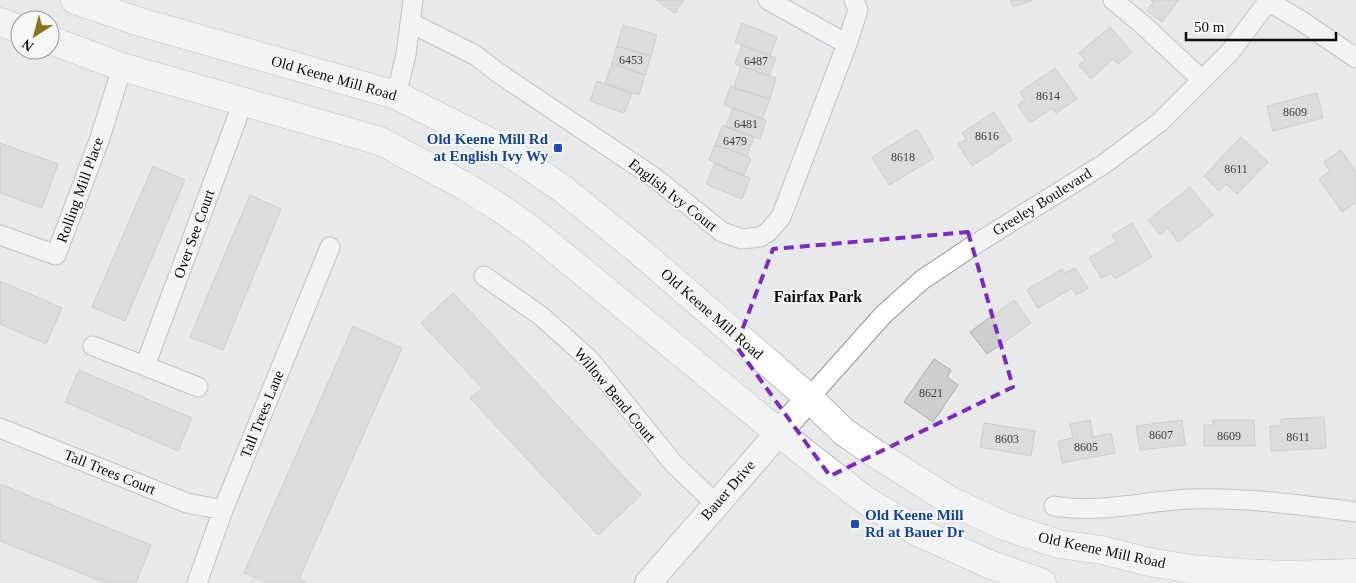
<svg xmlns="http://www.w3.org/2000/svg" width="1356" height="583" viewBox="0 0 1356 583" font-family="'Times New Roman',serif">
  <rect width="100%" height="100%" fill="#e8e9eb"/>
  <path fill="#cfcdce" stroke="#aeacac" d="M 656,0 L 684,0 L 675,13 Z
    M 1010,0 L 1033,0 L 1013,7 Z
    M 1151,0 L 1179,0 L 1162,22 L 1147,11 L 1153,2 Z
    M 742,23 L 777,37 L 770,56 L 735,42 Z
    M 623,25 L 657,35 L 651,56 L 617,46 Z
    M 1110,27 L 1132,52 L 1118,64 L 1113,59 L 1091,79 L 1079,65 L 1085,60 L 1079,53 Z
    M 742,45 L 776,58 L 769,76 L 735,64 Z
    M 617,46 L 651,56 L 645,75 L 612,63 Z
    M 612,63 L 645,75 L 639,95 L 605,83 Z
    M 741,66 L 776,78 L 770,99 L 734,88 Z
    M 1055,68 L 1077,99 L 1056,113 L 1052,108 L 1030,123 L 1018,105 L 1025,100 L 1020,92 Z
    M 597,81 L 632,94 L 624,113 L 590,101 Z
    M 731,85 L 734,88 L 770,99 L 762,119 L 724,105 Z
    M 1317,93 L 1323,118 L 1273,131 L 1267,106 Z
    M 733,108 L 766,120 L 760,139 L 726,127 Z
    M 994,112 L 1012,140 L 972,166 L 958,144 L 966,139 L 962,133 Z
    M 723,125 L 754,137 L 747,156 L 715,145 Z
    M 917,129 L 934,158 L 889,185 L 872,157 Z
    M 1241,137 L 1268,162 L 1237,194 L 1226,184 L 1219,191 L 1204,176 Z
    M 0,143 L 58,164 L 42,208 L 0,193 Z
    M 715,145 L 747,156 L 751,160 L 743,176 L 709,160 Z
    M 1341,150 L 1356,172 L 1356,202 L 1342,212 L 1319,179 L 1330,171 L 1324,162 Z
    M 715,163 L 750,178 L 742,199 L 706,184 Z
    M 153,166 L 185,180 L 125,321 L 92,307 Z
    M 1190,187 L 1213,215 L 1178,242 L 1168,228 L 1160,235 L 1148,220 Z
    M 250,195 L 281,209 L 223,350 L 190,337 Z
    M 1132,223 L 1152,257 L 1115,279 L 1111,273 L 1101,278 L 1089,258 L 1116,242 L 1112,235 Z
    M 1075,268 L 1088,288 L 1076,295 L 1072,288 L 1038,308 L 1027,290 L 1062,269 L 1065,273 Z
    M 0,281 L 62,308 L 46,344 L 0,324 Z
    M 453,293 L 641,495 L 598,535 L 470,398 L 482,388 L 421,323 Z
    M 1014,300 L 1031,323 L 987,354 L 970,332 Z
    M 353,326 L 402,348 L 299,579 L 307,583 L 267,583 L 244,573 Z
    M 934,359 L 951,370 L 947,377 L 958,385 L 933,422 L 904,402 Z
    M 79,370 L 192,418 L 178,451 L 65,402 Z
    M 1324,417 L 1326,448 L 1271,451 L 1270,426 L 1281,425 L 1281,419 Z
    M 1090,420 L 1093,437 L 1111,433 L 1115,453 L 1062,463 L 1058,441 L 1073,438 L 1070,424 Z
    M 1182,420 L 1185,445 L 1140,450 L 1136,426 Z
    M 1213,420 L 1254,420 L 1255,446 L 1204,446 L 1204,425 L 1213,425 Z
    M 984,423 L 1035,431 L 1031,456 L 980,447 Z
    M 0,484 L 151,545 L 136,583 L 106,583 L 0,541 Z"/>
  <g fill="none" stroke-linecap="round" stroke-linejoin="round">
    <defs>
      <path id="street" d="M 768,0 L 847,44
        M 1113,0 L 1141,23 L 1202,80
        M 1268,1 L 1300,20 L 1356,58
        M 411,23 L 475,55 L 497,72 L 655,178 L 722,232 L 742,239 L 760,237 L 768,232 L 781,217 L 847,44 L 858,10 L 854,0
        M 396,95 L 406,55 L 413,0
        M 0,235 L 56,255 L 100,138 L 122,67
        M 484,276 L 541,316 L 590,360 L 673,463 L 716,504
        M 93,346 L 145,366
        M 198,387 L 145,366 L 243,102
        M 809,398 L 883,315 L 922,280 L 971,247 L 1104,164 L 1160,122 L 1230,52 L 1269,0
        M 0,428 L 187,503 L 223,510
        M 1054,506 C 1098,514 1144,501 1190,499 C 1245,497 1301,505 1356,512
        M 197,583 L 223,510 L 330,247"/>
      <path id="secondary" d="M 648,583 L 809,398"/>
      <path id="primary" d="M 75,0 L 140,22 L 396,95 L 494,144 L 528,165 L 564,190 L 638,250 L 809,398 L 844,432 L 870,450 L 949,500 L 1004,526 L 1059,544 L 1102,550 L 1149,562 L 1191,569 L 1241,573 L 1286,575 L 1356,573
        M 0,22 L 20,29
        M 50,40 L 122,67 L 380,141 L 463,185 L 497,206 L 533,231 L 779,433 L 865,500 L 918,532 L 989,564 L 1042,583"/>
    </defs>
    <use href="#street" stroke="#949698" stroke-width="21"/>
    <use href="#secondary" stroke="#949698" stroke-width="28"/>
    <use href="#primary" stroke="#949698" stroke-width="29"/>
    <use href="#street" stroke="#fff" stroke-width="19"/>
    <use href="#secondary" stroke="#fff" stroke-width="26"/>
    <use href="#primary" stroke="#fff" stroke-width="28"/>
  </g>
  <path d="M0 0H1356V583H0ZM 968,232 L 1013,387 L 830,476 L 736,346 L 773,249 Z" fill="#e8e9eb" fill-opacity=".55" fill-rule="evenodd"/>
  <path fill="none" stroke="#7b2cbf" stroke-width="4" stroke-dasharray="10 6" stroke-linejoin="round" d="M 968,232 L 1013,387 L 830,476 L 736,346 L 773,249 Z"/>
  <g fill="#1a4fb4" stroke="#f5f7f9" stroke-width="2">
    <rect x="553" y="143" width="10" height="10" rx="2.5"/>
    <rect x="850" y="519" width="10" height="10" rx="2.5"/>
  </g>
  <g text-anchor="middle" stroke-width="4" stroke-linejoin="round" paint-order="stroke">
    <g font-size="12" fill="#3d3c3d">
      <text x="631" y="64">6453</text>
      <text x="756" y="65">6487</text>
      <text x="1048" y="100">8614</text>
      <text x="1295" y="116">8609</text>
      <text x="746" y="128">6481</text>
      <text x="987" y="140">8616</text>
      <text x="735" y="145">6479</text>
      <text x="903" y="161">8618</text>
      <text x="1236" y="173">8611</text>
      <text x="931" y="397">8621</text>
      <text x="1161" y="439">8607</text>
      <text x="1229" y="440">8609</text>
      <text x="1298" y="441">8611</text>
      <text x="1007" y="443">8603</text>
      <text x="1086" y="451">8605</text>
    </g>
    <g font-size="15" fill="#0c0c0d" stroke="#f5f7f9">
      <text transform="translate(334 78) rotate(16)" y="5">Old Keene Mill Road</text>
      <text transform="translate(80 190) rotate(-70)" y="5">Rolling Mill Place</text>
      <text transform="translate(673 195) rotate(38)" y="5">English Ivy Court</text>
      <text transform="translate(1042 202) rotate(-32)" y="5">Greeley Boulevard</text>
      <text transform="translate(194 234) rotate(-70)" y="5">Over See Court</text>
      <text transform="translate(712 314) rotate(41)" y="5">Old Keene Mill Road</text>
      <text transform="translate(615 395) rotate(50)" y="5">Willow Bend Court</text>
      <text transform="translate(262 414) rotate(-68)" y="5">Tall Trees Lane</text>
      <text transform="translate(110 472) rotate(22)" y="5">Tall Trees Court</text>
      <text transform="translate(728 490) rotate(-49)" y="5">Bauer Drive</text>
      <text transform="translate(1102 550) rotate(12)" y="5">Old Keene Mill Road</text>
    </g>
    <g font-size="15" font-weight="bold" fill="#164399" stroke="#f5f7f9" text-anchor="end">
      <text x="548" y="144">Old Keene Mill Rd<tspan x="548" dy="17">at English Ivy Wy</tspan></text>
      <text x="865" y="520" text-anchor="start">Old Keene Mill<tspan x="865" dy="17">Rd at Bauer Dr</tspan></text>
    </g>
    <g font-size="16" font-weight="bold" fill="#0c0c0d" stroke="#f5f7f9">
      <text x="818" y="302">Fairfax Park</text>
    </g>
  </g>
  <g transform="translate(35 35) rotate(216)"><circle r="24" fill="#f5f7f9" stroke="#98999b"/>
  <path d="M0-4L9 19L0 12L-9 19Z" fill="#8c7316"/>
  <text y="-8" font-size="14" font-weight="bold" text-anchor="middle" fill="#0c0c0d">N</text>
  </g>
  <path d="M1186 32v8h150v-8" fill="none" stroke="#0c0c0d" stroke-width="2.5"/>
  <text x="1194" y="32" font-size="15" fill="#0c0c0d" stroke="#f5f7f9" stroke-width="4" paint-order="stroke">50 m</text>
</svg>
